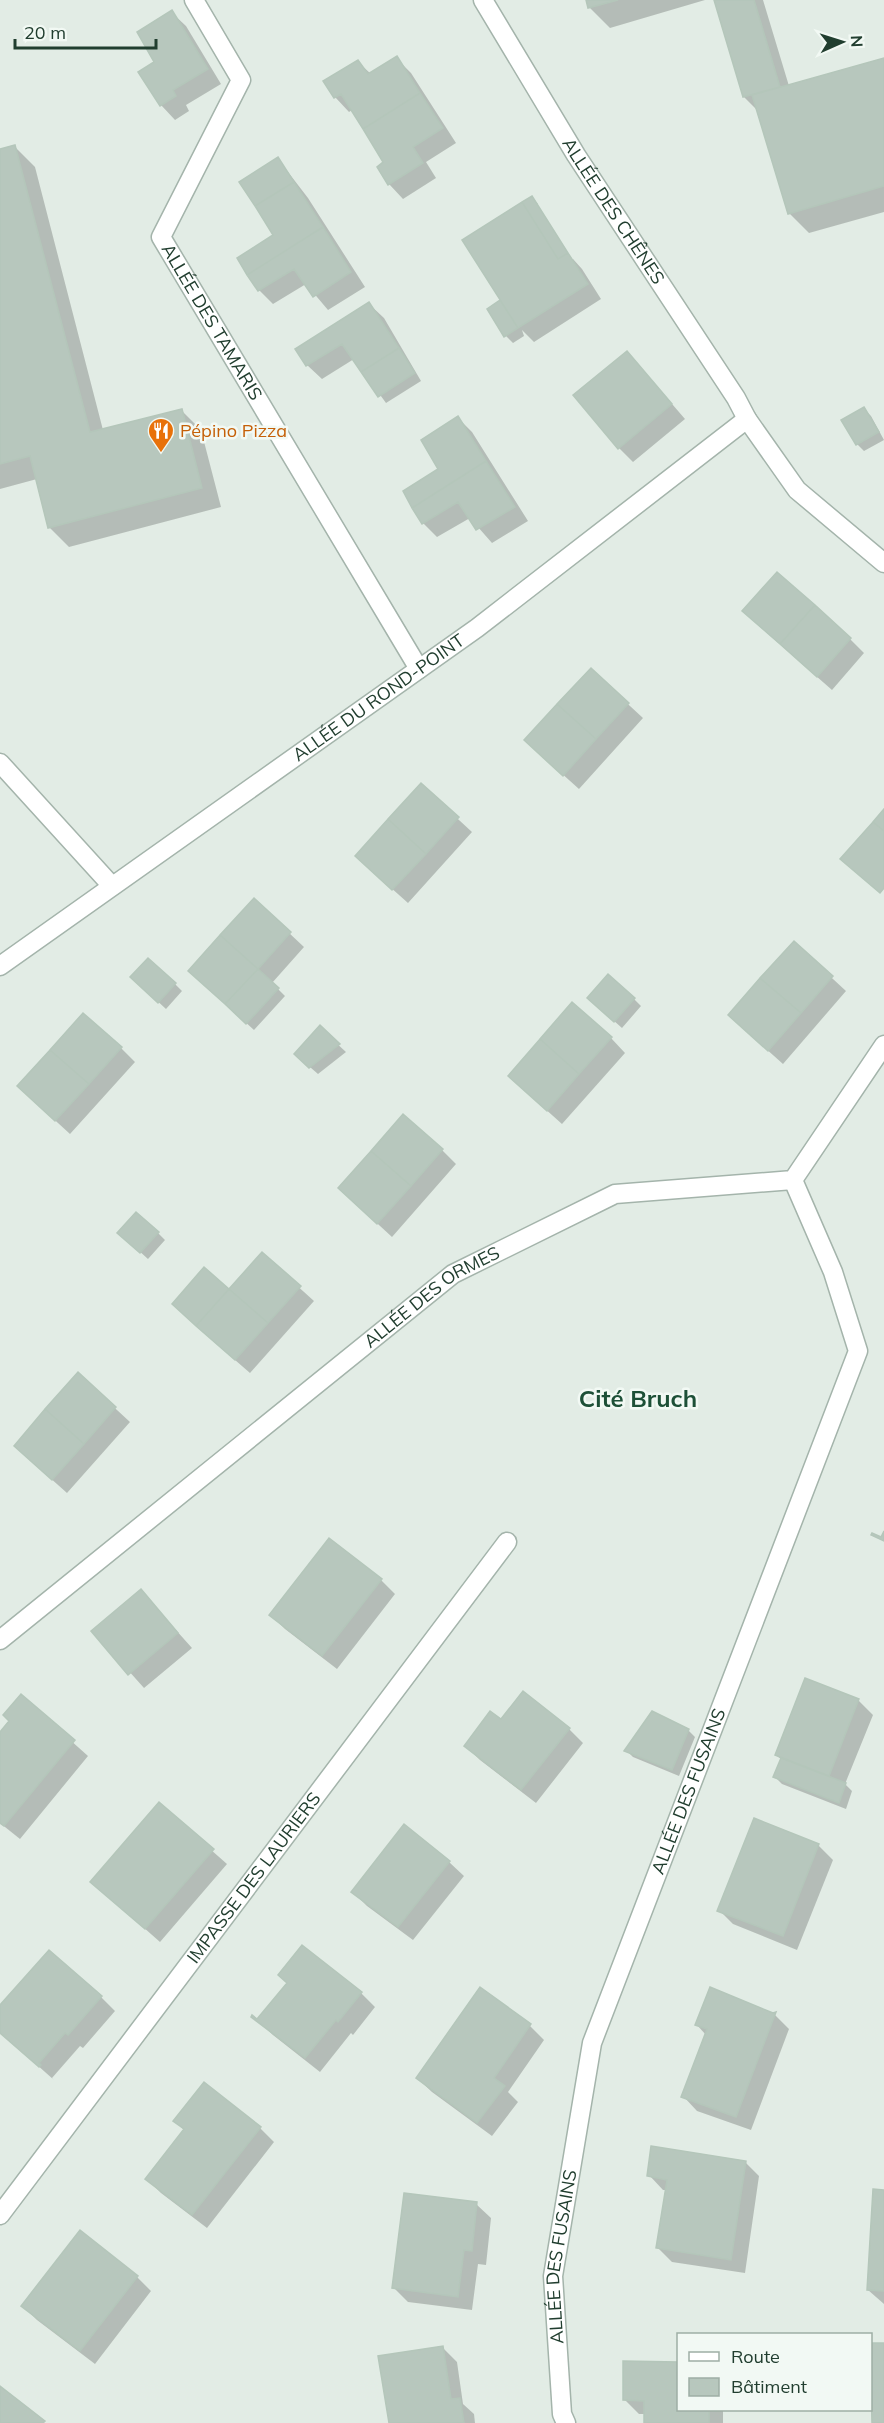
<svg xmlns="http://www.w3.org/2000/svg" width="884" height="2423" viewBox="0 0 884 2423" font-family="Mulish,sans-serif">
  <rect width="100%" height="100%" fill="#e2ece5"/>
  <path fill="#0003" d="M 587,0 L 705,0 L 610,28 L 590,8 Z
    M 715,0 L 763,0 L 789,86 L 884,60 L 884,212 L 809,233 L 789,213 L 758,111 L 744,97 Z
    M 171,12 L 186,26 L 221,84 L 186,105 L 189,111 L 175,120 L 161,105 L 156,62 Z
    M 396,58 L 411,73 L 456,143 L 426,162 L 436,178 L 403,199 L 389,184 L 385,163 L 352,110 L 349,112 L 335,97 L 358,62 L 371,74 Z
    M 15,147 L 35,167 L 103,430 L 181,410 L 201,430 L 221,507 L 69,547 L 49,527 L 37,479 L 0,489 L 0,151 Z
    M 278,159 L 308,198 L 365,287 L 328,310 L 306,284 L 273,304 L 259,290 L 275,235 Z
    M 532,198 L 538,204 L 536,204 L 571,260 L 573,259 L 582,269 L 601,299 L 534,342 L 522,330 L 524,336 L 513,343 L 506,336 L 500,302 L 505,307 Z
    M 369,304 L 384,318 L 421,381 L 386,403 L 354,359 L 322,379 L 307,365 L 297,349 Z
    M 641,368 L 685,419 L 633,462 L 619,448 Z
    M 864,409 L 871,416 L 884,440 L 864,451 L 857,444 Z
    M 458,418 L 472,432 L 528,521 L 492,543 L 470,518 L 437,537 L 423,523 Z
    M 758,625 L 850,639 L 864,653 L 832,690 Z
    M 591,670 L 643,718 L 579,789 L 540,754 Z
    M 421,785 L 472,832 L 408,903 L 371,870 Z
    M 254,900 L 304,947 L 272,983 L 285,996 L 254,1030 L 197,978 Z
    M 794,943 L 846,991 L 783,1064 L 744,1029 Z
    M 139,984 L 175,984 L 182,991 L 166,1009 Z
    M 634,999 L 641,1006 L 622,1028 L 596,1005 Z
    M 320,1028 L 346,1052 L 318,1074 L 303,1061 Z
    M 611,1038 L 625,1053 L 562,1124 L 524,1090 Z
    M 121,1048 L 135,1062 L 70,1134 L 34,1101 Z
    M 442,1150 L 456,1164 L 392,1237 L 354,1202 Z
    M 158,1233 L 165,1240 L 148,1259 L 127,1240 Z
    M 262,1254 L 314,1301 L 250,1373 L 212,1340 L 229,1291 Z
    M 78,1374 L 130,1422 L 67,1493 L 30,1460 Z
    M 381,1580 L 395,1594 L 337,1669 L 285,1629 L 271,1615 Z
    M 141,1591 L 192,1648 L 144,1688 L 93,1631 Z
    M 806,1679 L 859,1701 L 873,1715 L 845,1784 L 852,1791 L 846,1809 L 782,1784 L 775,1777 L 782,1760 L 776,1755 Z
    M 21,1696 L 88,1756 L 20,1839 L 0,1823 L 0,1735 L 11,1721 Z
    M 501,1721 L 569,1729 L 583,1743 L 536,1803 L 480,1760 L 466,1746 Z
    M 688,1730 L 695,1737 L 679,1776 L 633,1757 L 626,1750 Z
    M 159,1804 L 227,1864 L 160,1942 L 92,1882 Z
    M 404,1826 L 449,1862 L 464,1876 L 413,1940 L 367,1906 L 353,1892 Z
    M 818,1845 L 833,1860 L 797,1950 L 733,1924 L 719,1910 Z
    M 480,1989 L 530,2026 L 544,2040 L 508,2092 L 518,2102 L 492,2136 L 432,2092 L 417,2078 Z
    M 361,1993 L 375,2007 L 353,2035 L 351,2033 L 320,2072 L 273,2035 L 258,2021 Z
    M 101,1997 L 115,2011 L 83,2048 L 80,2046 L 52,2078 L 54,2080 L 0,2032 L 0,2008 Z
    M 775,2015 L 789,2029 L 751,2130 L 697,2111 L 683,2096 L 706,2035 L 697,2025 Z
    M 175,2121 L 260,2128 L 274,2142 L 207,2228 L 161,2193 L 147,2179 L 185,2131 Z
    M 745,2162 L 759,2176 L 745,2273 L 672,2262 L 658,2248 L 667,2190 L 663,2190 L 649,2175 Z
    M 884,2191 L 884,2304 L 868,2290 Z
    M 476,2204 L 491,2218 L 486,2265 L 478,2264 L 472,2310 L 408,2302 L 394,2288 Z
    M 137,2277 L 151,2291 L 95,2364 L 37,2320 L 23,2306 Z
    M 442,2347 L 457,2362 L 463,2404 L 474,2414 L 475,2423 L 391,2423 Z
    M 625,2362 L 678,2364 L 678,2410 L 723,2410 L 723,2423 L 645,2423 L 645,2414 L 639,2414 L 624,2399 Z"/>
  <path fill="#b7c7bd" stroke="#b4c6ba" stroke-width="1.5" d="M 586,0 L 618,0 L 588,8 Z
    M 714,0 L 754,0 L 780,87 L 743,97 Z
    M 172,10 L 208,69 L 173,90 L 176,96 L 160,106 L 138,72 L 154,62 L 137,32 Z
    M 397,56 L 420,93 L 363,129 L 341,94 L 334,98 L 323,81 L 358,60 L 368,74 Z
    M 884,58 L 884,186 L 788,214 L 752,95 Z
    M 420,93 L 443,128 L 413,147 L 423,163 L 388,185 L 377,167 L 383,162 L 363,129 Z
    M 15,145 L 90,432 L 182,409 L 202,488 L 48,528 L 30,456 L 0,464 L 0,149 Z
    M 278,157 L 294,182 L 255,206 L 239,182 Z
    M 294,182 L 323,227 L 247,275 L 237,258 L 273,235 L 255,206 Z
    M 532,196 L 568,253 L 558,259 L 522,202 Z
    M 522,202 L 558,259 L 568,253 L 588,284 L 518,328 L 462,240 Z
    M 323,227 L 351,272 L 313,297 L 294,269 L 258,291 L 247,275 Z
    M 500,300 L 518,328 L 504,337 L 487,309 Z
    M 369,302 L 399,348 L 361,372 L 342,344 L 306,366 L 295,349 Z
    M 399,348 L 415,373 L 378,397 L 361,372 Z
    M 627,351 L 672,404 L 618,449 L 573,395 Z
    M 864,407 L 879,432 L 856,445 L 841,420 Z
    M 458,416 L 486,461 L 412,508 L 403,491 L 438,469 L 421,440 Z
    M 486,461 L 515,507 L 476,530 L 458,502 L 422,524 L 412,508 Z
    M 777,572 L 815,605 L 780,644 L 742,611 Z
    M 815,605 L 851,638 L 817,677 L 780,644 Z
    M 591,668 L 629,703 L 596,739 L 557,704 Z
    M 557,704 L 596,739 L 563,776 L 524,740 Z
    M 421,783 L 459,817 L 426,854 L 388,819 Z
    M 884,809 L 884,831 L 873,822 Z
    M 388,819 L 426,854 L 392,890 L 355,856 Z
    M 873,822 L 884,831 L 884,888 L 880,893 L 840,859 Z
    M 254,898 L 291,932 L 258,969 L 220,935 Z
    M 220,935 L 258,969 L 225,1004 L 188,971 Z
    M 794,941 L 833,976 L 801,1013 L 760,978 Z
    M 148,958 L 176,983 L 158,1003 L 130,977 Z
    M 258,969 L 279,988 L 246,1024 L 225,1004 Z
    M 608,974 L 635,998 L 614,1022 L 587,998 Z
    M 760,978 L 801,1013 L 768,1051 L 728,1015 Z
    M 572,1002 L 612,1037 L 579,1074 L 540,1039 Z
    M 83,1013 L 122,1047 L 89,1084 L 50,1050 Z
    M 320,1025 L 340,1044 L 309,1068 L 294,1054 Z
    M 540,1039 L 579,1074 L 547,1111 L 508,1076 Z
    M 50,1050 L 89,1084 L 55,1121 L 17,1086 Z
    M 403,1114 L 443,1149 L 411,1186 L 371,1151 Z
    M 371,1151 L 411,1186 L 377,1224 L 338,1188 Z
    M 136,1212 L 159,1232 L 140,1253 L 117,1233 Z
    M 262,1252 L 301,1286 L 268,1323 L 229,1289 Z
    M 204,1267 L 229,1289 L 196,1326 L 172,1304 Z
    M 229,1289 L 268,1323 L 235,1360 L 196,1326 Z
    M 78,1372 L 116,1407 L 84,1444 L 45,1409 Z
    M 45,1409 L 84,1444 L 52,1480 L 14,1446 Z
    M 884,1531 L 884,1541 L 871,1535 L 872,1533 L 881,1537 Z
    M 329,1538 L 382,1579 L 322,1656 L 269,1615 Z
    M 141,1589 L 178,1633 L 128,1675 L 91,1631 Z
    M 805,1678 L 859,1699 L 829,1776 L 775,1755 Z
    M 523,1691 L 570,1728 L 521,1790 L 464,1746 L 490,1711 L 501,1719 Z
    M 21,1694 L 75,1740 L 4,1826 L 0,1823 L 0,1732 L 9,1721 L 3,1715 Z
    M 652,1711 L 689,1729 L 672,1770 L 624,1751 Z
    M 781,1758 L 846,1783 L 839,1803 L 773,1777 Z
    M 159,1802 L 214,1849 L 145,1929 L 90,1882 Z
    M 754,1818 L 819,1844 L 783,1936 L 717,1911 Z
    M 404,1824 L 450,1861 L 398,1927 L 351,1892 Z
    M 302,1945 L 362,1992 L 338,2022 L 336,2020 L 305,2058 L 251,2017 L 252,2015 L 257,2019 L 287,1983 L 278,1975 Z
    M 49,1950 L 102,1996 L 68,2035 L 65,2033 L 39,2063 L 41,2065 L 39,2067 L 0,2033 L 0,2005 Z
    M 480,1987 L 531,2024 L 494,2078 L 505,2086 L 477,2123 L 416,2078 Z
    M 710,1987 L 773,2013 L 776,2012 L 736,2117 L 681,2097 L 707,2029 L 695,2025 Z
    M 204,2082 L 261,2127 L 192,2215 L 145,2179 L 184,2129 L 173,2121 Z
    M 651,2146 L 746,2161 L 731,2260 L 656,2248 L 667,2180 L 647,2176 Z
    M 873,2189 L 884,2190 L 884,2291 L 867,2290 Z
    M 404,2193 L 477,2202 L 472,2251 L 464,2250 L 458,2297 L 392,2288 Z
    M 80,2230 L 138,2276 L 80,2351 L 21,2306 Z
    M 870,2343 L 884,2343 L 884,2423 L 872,2423 Z
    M 443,2346 L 451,2399 L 460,2398 L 464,2423 L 389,2423 L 378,2356 Z
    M 623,2361 L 678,2362 L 678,2410 L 709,2410 L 709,2423 L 644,2423 L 644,2401 L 623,2400 Z
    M 0,2386 L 45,2421 L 43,2423 L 0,2423 Z"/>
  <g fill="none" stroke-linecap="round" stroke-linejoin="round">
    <defs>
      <g id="street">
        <path id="s1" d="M 194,0 L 241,80 L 161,237 L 419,669"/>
        <path id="s2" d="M 483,0 L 576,155 L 736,398 L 747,419 L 797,490 L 884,563"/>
        <path d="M 0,763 L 112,886"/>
        <path id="s3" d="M 0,966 L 477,628 L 747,419"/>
        <path id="s4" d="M 0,1640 L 453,1274 L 615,1194 L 793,1180 L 884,1045"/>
        <path id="s5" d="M 0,2215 L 507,1542"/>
        <path id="s6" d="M 566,2423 L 562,2414 L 553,2276 L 592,2043 L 858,1351 L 833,1272 L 793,1180"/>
      </g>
    </defs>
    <use href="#street" stroke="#a4b4ab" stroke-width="21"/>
    <use href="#street" stroke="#fff" stroke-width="18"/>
  </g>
  <defs>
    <symbol id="restaurant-pin" viewBox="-11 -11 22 30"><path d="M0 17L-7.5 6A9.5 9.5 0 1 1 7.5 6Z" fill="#e8710a" stroke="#f2f9f4"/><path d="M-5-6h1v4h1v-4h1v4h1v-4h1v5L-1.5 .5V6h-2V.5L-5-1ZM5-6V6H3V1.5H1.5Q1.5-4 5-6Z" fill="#fff"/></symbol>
  </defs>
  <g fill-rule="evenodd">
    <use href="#restaurant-pin" x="146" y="416" width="30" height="40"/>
  </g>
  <g text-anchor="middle" stroke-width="5" stroke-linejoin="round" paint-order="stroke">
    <g font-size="18" fill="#213e2f" stroke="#f2f9f4">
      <text dy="6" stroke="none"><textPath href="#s2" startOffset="248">ALLÉE DES CHÊNES</textPath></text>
      <text dy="6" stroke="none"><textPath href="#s1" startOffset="368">ALLÉE DES TAMARIS</textPath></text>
      <text dy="6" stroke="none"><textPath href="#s3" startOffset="464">ALLÉE DU ROND-POINT</textPath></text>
      <text dy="6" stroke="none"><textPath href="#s4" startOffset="552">ALLÉE DES ORMES</textPath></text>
      <text dy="6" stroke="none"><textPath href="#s6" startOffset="654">ALLÉE DES FUSAINS</textPath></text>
      <text dy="6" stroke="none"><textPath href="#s5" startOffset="422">IMPASSE DES LAURIERS</textPath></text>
      <text dy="6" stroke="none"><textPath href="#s6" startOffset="168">ALLÉE DES FUSAINS</textPath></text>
    </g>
    <g font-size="18" fill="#c56008" stroke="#f2f9f4" text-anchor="start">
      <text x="180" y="437">Pépino Pizza</text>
    </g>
    <g font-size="24" font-weight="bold" fill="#1d5037" stroke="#f2f9f4">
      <text x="638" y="1407">Cité Bruch</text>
    </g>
  </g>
  <rect x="677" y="2333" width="195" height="78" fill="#f2f9f4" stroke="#9eaea5" stroke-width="1.5"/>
  <rect x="689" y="2352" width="30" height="9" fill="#ffffff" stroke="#9eaea5" stroke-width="1.5"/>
  <text x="731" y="2363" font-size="18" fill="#213e2f">Route</text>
  <rect x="689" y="2378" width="30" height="18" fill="#b7c7bd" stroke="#9eaea5" stroke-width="1.5"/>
  <text x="731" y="2393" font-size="18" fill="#213e2f">Bâtiment</text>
  <g transform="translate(842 42) rotate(87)" stroke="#f2f9f4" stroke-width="4.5" paint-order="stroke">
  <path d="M0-4.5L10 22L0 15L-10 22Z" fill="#213e2f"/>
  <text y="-9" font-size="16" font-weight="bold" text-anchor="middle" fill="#213e2f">N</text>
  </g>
  <path d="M15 39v9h141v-9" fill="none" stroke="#213e2f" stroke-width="3"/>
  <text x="24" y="39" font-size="18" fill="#213e2f" stroke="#f2f9f4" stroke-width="4.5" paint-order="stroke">20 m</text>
</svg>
